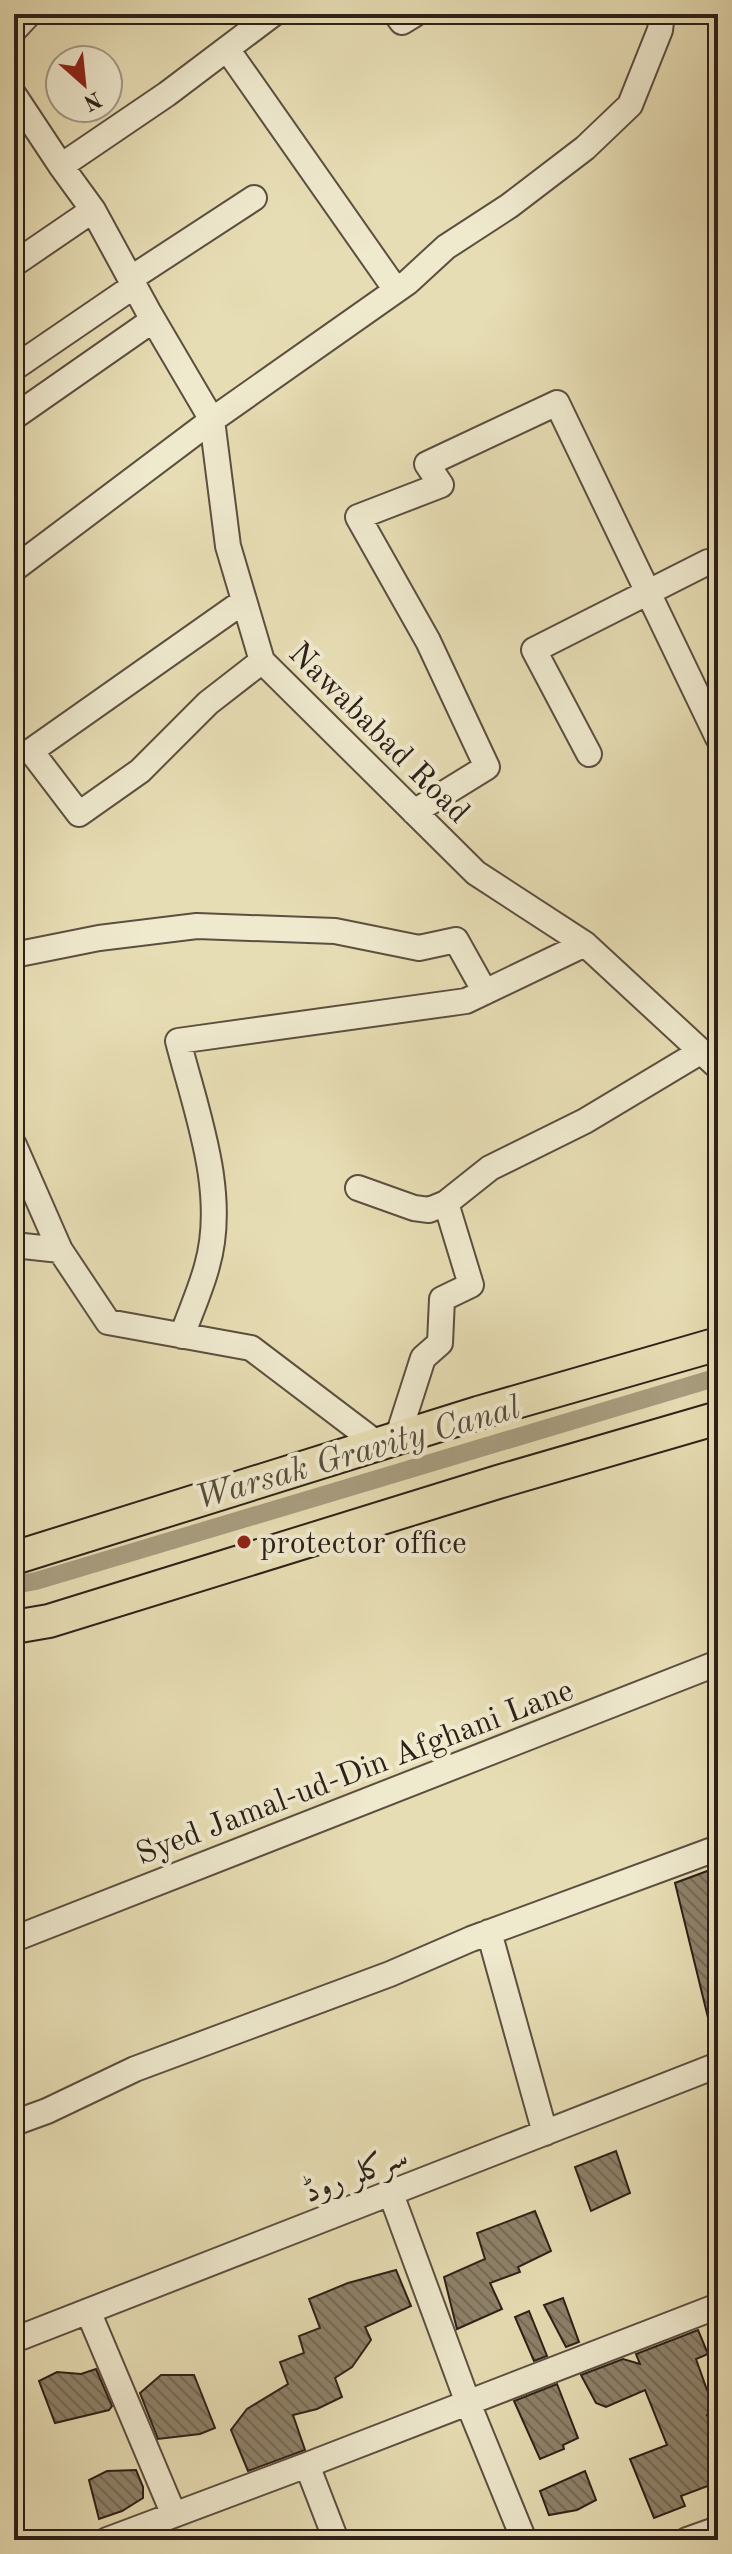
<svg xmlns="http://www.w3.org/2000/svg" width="732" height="2554" viewBox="0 0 732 2554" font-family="'Old Standard TT',Amiri,serif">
  <defs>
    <pattern id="building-back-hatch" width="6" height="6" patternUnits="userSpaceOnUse" patternTransform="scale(2)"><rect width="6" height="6" fill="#8e826a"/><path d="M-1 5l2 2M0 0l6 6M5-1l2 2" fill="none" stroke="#746a56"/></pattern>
  </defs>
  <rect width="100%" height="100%" fill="#e7ddb4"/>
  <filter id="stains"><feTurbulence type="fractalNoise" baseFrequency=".0025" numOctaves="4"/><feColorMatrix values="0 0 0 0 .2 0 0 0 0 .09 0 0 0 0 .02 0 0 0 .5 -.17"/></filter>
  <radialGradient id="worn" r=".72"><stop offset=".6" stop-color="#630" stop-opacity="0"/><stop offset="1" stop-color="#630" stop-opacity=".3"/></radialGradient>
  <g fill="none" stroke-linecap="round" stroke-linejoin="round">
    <path stroke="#a89d7f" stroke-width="18" d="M 14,1585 L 36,1581 L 718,1377"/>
  </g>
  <path fill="url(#building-back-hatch)" stroke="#2d2019" stroke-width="2" d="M 718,1867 L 718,2038 L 713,2038 L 675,1883 Z
    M 616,2151 L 630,2193 L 591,2211 L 575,2167 Z
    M 535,2211 L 551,2251 L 518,2267 L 520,2272 L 490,2283 L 502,2309 L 457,2329 L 444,2277 L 485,2259 L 477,2233 Z
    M 396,2270 L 411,2306 L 365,2327 L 371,2340 L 352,2367 L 335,2378 L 342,2397 L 317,2409 L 293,2415 L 305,2450 L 248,2471 L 231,2430 L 247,2409 L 288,2384 L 280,2362 L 304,2353 L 299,2336 L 320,2328 L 309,2299 L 348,2283 Z
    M 563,2298 L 579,2342 L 566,2347 L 544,2305 Z
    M 529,2311 L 547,2356 L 534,2361 L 515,2317 Z
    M 698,2330 L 708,2354 L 696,2359 L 707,2390 L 718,2387 L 718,2407 L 711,2410 L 712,2413 L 707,2415 L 718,2436 L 718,2482 L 681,2496 L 685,2506 L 654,2518 L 630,2459 L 667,2445 L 645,2390 L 606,2407 L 596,2403 L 581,2375 L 623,2359 L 640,2364 L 636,2354 Z
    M 96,2369 L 112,2406 L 109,2410 L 55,2423 L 39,2381 L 57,2372 L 81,2374 Z
    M 161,2375 L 194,2375 L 215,2428 L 200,2434 L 158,2439 L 140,2393 Z
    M 557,2384 L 578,2438 L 563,2445 L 564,2449 L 540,2459 L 514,2401 Z
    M 136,2470 L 143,2487 L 143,2498 L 122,2511 L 99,2519 L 89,2480 L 107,2471 Z
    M 585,2471 L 596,2500 L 577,2510 L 549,2515 L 540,2491 Z"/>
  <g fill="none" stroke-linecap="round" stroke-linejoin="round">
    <defs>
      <path id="minor" d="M 273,14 L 167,94 L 61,166 L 93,210 L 148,311 L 212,420 L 228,546 L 262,661 L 476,873 L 585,944 L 718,1067
        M 396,14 L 402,22 L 415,14
        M 14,30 L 29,14
        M 227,49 L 396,290
        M 14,95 L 61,166
        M 14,264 L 93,210
        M 130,279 L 254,198
        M 14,368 L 134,286
        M 14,417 L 153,320
        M 14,569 L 212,420 L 408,282 L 446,247 L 509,206 L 585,148 L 630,105 L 660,30 L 662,14
        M 244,601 L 31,751 L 79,814 L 140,771 L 208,703 L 262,661
        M 589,754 L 534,650 L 708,562
        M 414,812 L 487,767 L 428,641 L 358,517 L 441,485 L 427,464 L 557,403 L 718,738
        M 14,955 L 99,938 L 197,926 L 335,931 L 419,948 L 456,940 L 485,992
        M 14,1145 L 60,1250 L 14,1245
        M 358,1188 L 414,1208 L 429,1210 L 446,1203
        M 60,1250 L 108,1322 L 251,1348 L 379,1445
        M 182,1336 C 190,1313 201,1289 207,1266 C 228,1193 196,1111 178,1041 L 466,1001 L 585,944
        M 397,1439 L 423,1358 L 440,1343 L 442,1299 L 471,1285 L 446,1203 L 490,1168 L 585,1121 L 700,1052
        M 489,1932 L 545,2133
        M 14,1939 L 718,1663
        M 14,2123 L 47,2111 L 135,2069 L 390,1974 L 471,1939 L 718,1848
        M 391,2194 L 468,2403 L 524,2540
        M 88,2311 L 174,2515
        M 14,2340 L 718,2065
        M 307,2465 L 336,2540
        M 107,2540 L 307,2465 L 718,2306
        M 687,2540 L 718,2529"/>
      <path id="major" d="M 14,1558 L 478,1413 L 718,1344
        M 14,1627 L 49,1621 L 498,1482 L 718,1418"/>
    </defs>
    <use href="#minor" stroke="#5c4f40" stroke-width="28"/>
    <use href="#major" stroke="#2d2019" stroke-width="36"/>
    <use href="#minor" stroke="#efe9ce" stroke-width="24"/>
    <use href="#major" stroke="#e7ddb4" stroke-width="32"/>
  </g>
  <circle fill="#8f2418" stroke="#efe9ce" stroke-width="3" cx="244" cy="1542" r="8"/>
  <g text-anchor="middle" stroke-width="8" stroke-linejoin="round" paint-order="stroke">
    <g font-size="32" fill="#2d2019" stroke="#efe9ce">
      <text transform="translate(380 732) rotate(45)" y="11">Nawababad Road</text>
      <text transform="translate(354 1771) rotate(-21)" y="11">Syed Jamal-ud-Din Afghani Lane</text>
      <text transform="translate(355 2173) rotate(-21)" y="11">سرکلر روڈ</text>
    </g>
    <g font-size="32" fill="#2d2019" stroke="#efe9ce" text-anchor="start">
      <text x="260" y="1553">protector office</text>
    </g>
    <g font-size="34" font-style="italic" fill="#584c3d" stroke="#efe9ce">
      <text transform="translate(357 1451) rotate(-16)" y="12">Warsak Gravity Canal</text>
    </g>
  </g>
  <rect width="732" height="2554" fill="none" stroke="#e7ddb4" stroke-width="48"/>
  <rect x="16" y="16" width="700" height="2522" fill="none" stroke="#2d2019" stroke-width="4"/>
  <rect x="24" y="24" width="684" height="2506" fill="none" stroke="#2d2019" stroke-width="2"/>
  <g transform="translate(84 84) rotate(153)"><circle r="38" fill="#efe9ce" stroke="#a19986" stroke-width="2"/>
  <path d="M0-6L14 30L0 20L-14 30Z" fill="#8f2418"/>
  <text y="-12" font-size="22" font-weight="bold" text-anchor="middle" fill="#2d2019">N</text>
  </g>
  <rect width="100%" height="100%" filter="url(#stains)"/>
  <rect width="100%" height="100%" fill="url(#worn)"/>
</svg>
